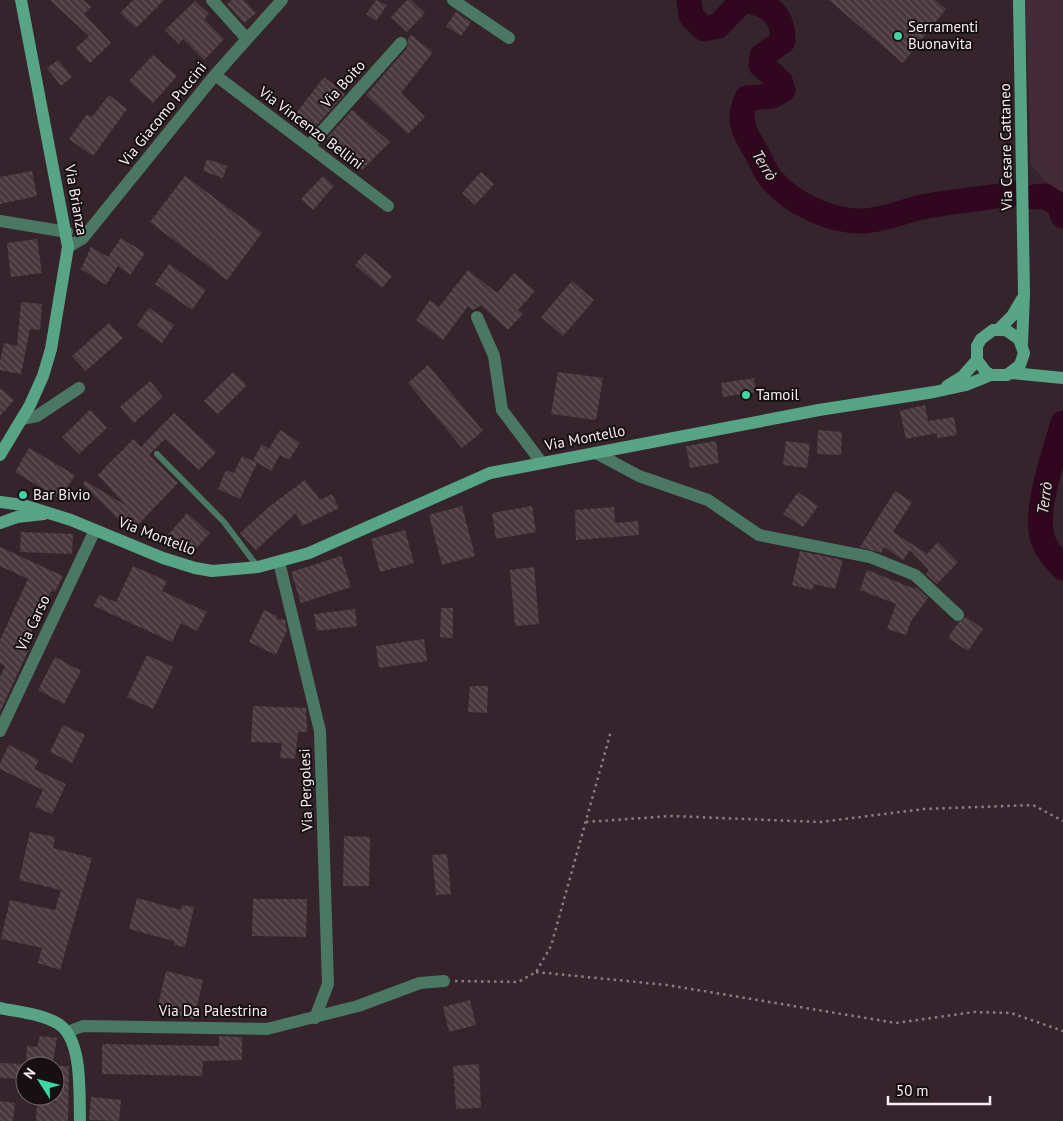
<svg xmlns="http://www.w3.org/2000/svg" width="1063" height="1121" viewBox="0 0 1063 1121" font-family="'PT Sans',sans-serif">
  <defs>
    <pattern id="building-back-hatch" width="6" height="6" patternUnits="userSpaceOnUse" patternTransform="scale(1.25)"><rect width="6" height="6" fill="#49383f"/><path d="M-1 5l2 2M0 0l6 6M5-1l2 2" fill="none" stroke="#64555b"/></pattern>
  </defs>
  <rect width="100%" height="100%" fill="#35242c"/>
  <path fill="#432c37" d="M 1025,0 L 1063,0 L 1063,199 L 1031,165 Z"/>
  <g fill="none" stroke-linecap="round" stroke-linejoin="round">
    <path stroke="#30071e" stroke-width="25" d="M 689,0 L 691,16 L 704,29 L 718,26 L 743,0
      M 747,0 C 771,6 783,15 783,41 L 762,56 L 761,65 L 780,81 L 783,90 L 772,96 L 747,98 C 735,122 747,136 759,157 C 763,165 766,174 772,180 C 793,204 831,222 864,221 C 886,220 905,210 927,206 C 955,201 985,198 1013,194
      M 1034,197 L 1045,196 L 1059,205 L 1063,216
      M 1063,423 C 1055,451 1033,512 1043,540 C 1047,551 1055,559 1063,568"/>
  </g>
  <path fill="url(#building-back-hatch)" d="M 50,0 L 83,0 L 91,7 L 84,14 L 111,43 L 90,63 L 76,48 L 89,36 Z
    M 133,0 L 164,0 L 136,28 L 120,13 Z
    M 232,0 L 244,0 L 256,13 L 244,23 L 227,4 Z
    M 376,0 L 387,5 L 376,21 L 366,14 Z
    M 407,0 L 411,0 L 425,13 L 407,32 L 391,17 Z
    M 829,0 L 935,0 L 946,9 L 903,63 Z
    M 195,1 L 209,14 L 204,19 L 224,39 L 204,60 L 183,39 L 179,44 L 165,30 Z
    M 456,12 L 471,22 L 461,36 L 446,26 Z
    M 411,35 L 433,52 L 401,93 L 425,117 L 408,134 L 366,95 L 407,48 L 408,39 Z
    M 153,55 L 177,76 L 153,103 L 129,81 Z
    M 58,60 L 72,77 L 61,86 L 47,68 Z
    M 324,77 L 345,94 L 312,130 L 294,116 Z
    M 109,95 L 127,109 L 93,156 L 69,139 L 87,114 L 92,117 Z
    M 352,110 L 390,142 L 362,170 L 327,138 Z
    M 207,159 L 227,166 L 223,178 L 203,171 Z
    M 32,171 L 37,196 L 0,204 L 0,177 Z
    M 481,172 L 494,184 L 475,205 L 462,193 Z
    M 185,176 L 262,233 L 227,280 L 150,222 Z
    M 323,176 L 334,186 L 313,210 L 301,199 Z
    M 121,238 L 145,253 L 130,275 L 118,266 L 106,285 L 81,269 L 91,247 L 108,257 Z
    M 37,239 L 42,273 L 11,277 L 7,243 Z
    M 365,253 L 392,276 L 382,288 L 355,265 Z
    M 169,264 L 206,290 L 192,310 L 155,284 Z
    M 468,270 L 497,293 L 514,273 L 535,291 L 518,310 L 523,314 L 508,330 L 481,305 L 473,310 L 468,306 L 443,340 L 416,320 L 430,300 L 439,307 Z
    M 572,281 L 594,300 L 563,336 L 541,317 Z
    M 21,302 L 42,304 L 40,330 L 30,329 L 21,374 L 0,370 L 0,361 L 4,343 L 17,346 Z
    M 149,308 L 174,325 L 162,343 L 137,325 Z
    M 109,323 L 123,338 L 86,371 L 72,356 Z
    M 428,365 L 483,431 L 462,448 L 408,383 Z
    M 233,372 L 247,385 L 218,414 L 204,401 Z
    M 558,372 L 603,378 L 596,420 L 551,414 Z
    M 754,378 L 756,392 L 723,397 L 721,383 Z
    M 150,381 L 163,397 L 134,423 L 120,407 Z
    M 0,388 L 14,400 L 0,416 Z
    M 925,405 L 928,421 L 954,417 L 957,435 L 937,438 L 937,433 L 906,439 L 900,411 Z
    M 90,410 L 107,428 L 79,454 L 62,437 Z
    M 174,413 L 216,452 L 199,470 L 165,439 L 149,455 L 178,483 L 131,532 L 83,484 L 85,481 L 125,505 L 98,475 L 133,439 L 141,447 Z
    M 280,430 L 300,443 L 289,460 L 280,455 L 271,471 L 253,460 L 262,444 L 269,449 Z
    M 818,430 L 842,432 L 841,455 L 817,454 Z
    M 716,441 L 719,463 L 690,468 L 686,446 Z
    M 786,441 L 810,444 L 807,468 L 783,465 Z
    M 29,448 L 75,475 L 60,499 L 15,472 Z
    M 242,456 L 257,463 L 240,499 L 218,489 L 226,470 L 234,473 Z
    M 305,480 L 320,500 L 332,494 L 339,508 L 302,526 L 296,513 L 256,550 L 240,533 L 270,506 Z
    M 895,491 L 912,502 L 893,532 L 927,554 L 938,542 L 958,562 L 937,584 L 926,574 L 929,570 L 910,550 L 903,560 L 884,547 L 881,553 L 860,547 Z
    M 798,492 L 818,506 L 803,527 L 783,514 Z
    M 462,506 L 475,556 L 442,565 L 429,515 Z
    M 532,506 L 536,532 L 496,539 L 492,513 Z
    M 614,507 L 615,523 L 638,521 L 639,535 L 576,540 L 575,510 Z
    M 187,513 L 210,533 L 190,555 L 168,535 Z
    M 405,530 L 414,563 L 380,572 L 371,539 Z
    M 21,532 L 73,534 L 72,554 L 20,552 Z
    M 0,547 L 63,576 L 55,592 L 52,590 L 25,645 L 30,647 L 0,712 L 0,677 L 5,666 L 0,663 L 0,640 L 28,579 L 0,566 Z
    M 800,551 L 843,560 L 835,589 L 814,584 L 812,590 L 792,585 Z
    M 341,556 L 351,587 L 301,603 L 291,572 Z
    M 133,566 L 167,581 L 162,591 L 207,612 L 197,631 L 181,623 L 172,642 L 94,606 L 99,595 L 116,602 Z
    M 534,567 L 539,624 L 515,626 L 510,570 Z
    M 867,570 L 915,589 L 916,587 L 928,598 L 911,621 L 906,635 L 887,629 L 896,604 L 860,590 Z
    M 441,608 L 453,608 L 453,638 L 440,637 Z
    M 355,609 L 357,626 L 317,631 L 314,614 Z
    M 264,610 L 277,616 L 277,619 L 285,620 L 287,630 L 276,655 L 249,642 Z
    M 966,617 L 983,629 L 968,651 L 948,638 L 958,623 Z
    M 424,639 L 427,661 L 379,668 L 376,646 Z
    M 147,655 L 173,667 L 153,709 L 127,697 Z
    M 55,657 L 81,671 L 64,704 L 38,690 Z
    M 470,686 L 488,686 L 487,713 L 468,712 Z
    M 253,706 L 306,708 L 307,732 L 298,732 L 295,759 L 280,758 L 282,743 L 251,742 Z
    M 63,725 L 85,735 L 72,763 L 50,752 Z
    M 9,745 L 39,760 L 34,769 L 66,784 L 52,814 L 35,807 L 43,790 L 0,769 L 0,763 Z
    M 30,832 L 55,837 L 53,848 L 92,858 L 60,970 L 38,963 L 42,948 L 1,939 L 10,900 L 55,910 L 61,890 L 19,880 Z
    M 344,836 L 370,837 L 369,886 L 343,886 Z
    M 447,854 L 451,894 L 436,895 L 432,855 Z
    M 137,898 L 181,910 L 182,905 L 194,907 L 185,947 L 174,945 L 174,941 L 129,929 Z
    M 253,899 L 307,899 L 306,937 L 252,936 Z
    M 166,971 L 203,980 L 194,1019 L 157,1010 Z
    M 470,1000 L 476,1025 L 449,1032 L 443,1007 Z
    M 40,1036 L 57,1038 L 52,1066 L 26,1066 L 27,1046 L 37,1047 Z
    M 219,1036 L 242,1037 L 242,1060 L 203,1061 L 202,1076 L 102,1074 L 102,1044 L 219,1046 Z
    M 0,1063 L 25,1064 L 25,1079 L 0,1078 Z
    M 479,1064 L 481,1108 L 456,1109 L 453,1066 Z
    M 55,1066 L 69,1066 L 68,1121 L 36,1121 L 37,1102 L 55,1103 Z
    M 91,1097 L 121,1100 L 119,1121 L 89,1120 Z
    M 0,1101 L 15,1103 L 13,1121 L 0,1121 Z"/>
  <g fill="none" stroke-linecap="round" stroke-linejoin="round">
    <path stroke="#8c7d84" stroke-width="2.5" stroke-dasharray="2.5 4" stroke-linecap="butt" d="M 586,822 L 671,816 L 820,822 L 924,809 L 1033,805 L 1063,821
      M 536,972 L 667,985 L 896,1023 L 974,1012 L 1011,1013 L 1063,1031
      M 455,981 L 518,982 L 536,972 L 551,946 L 611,731"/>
    <path stroke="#4a7865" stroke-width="6" d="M 157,454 L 224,522 L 257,566"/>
    <path stroke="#4a7865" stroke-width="12" d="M 212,0 L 247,39
      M 453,0 L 509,38
      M 215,75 L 388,206
      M 309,146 L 401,43
      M 0,221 L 67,232
      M 68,247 L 83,238 L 215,75 L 282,0
      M 477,317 L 494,356 L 502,410 L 542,463
      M 22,419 L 37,416 L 79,388
      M 596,453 L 639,476 L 708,500 L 759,535 L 870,557 L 915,575 L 958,615
      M 279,562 L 320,731 L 328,984 L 315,1018
      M 0,731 L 95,530
      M 67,1032 L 83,1026 L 267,1029 L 358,1006 L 420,983 L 444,981"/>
    <path stroke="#58a487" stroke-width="12" d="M 1019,0 L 1024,294 L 1022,344
      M 1000,328 L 1012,316 L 1022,299
      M 1012,373 L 1063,378
      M 947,386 L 963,376 L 977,360
      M 0,455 L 30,405 L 43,376 L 51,349 L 68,247 L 21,0
      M 0,502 L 23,505 L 71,520 L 163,558 L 195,568 L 212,571 L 258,567 L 309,553 L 490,473 L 819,410 L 934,392 L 966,385 L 991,375 L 1007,375 L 1020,365 L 1024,353 L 1019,339 L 1006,330 L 993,330 L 981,339 L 977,346 L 977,360 L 986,372 L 991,375
      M 0,523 L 17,517 L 44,514
      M 0,1008 C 18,1012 44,1014 60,1025 C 83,1042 79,1095 80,1121"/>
  </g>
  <g fill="#3ed4a3" stroke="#171013" stroke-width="2">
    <circle cx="898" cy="36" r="5"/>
    <circle cx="746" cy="395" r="5"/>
    <circle cx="23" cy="495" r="5"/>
  </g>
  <g text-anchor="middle" stroke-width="4" stroke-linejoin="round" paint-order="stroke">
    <g font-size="15" fill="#f9eef3" stroke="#171013" text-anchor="start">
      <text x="908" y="32">Serramenti<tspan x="908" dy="17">Buonavita</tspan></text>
      <text x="756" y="400">Tamoil</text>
      <text x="33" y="500">Bar Bivio</text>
    </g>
    <g font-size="15" fill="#f9eef3" stroke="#171013">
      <text transform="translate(343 84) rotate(-48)" y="5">Via Boito</text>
      <text transform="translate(163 114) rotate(-51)" y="5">Via Giacomo Puccini</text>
      <text transform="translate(311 128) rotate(37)" y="5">Via Vincenzo Bellini</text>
      <text transform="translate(1006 147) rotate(-91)" y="5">Via Cesare Cattaneo</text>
      <text transform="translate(76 200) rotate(80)" y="5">Via Brianza</text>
      <text transform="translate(585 438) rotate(-11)" y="5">Via Montello</text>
      <text transform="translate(157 536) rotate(21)" y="5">Via Montello</text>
      <text transform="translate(33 623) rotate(-65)" y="5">Via Carso</text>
      <text transform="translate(306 790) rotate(-92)" y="5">Via Pergolesi</text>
      <text x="213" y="1016">Via Da Palestrina</text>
    </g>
    <g font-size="16" font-style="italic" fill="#f7d6e4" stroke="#171013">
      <text transform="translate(765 165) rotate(58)" y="6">Terrò</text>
      <text transform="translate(1044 498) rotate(-82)" y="6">Terrò</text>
    </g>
  </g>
  <g transform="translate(40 1081) rotate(306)"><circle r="24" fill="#171013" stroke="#71696d"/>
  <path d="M0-4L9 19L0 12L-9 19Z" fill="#3ed4a3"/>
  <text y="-8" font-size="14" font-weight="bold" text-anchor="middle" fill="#f9eef3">N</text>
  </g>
  <path d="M888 1096v8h102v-8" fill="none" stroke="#f9eef3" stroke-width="2.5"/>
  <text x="896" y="1096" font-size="15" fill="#f9eef3" stroke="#171013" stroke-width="4" paint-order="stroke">50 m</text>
</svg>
